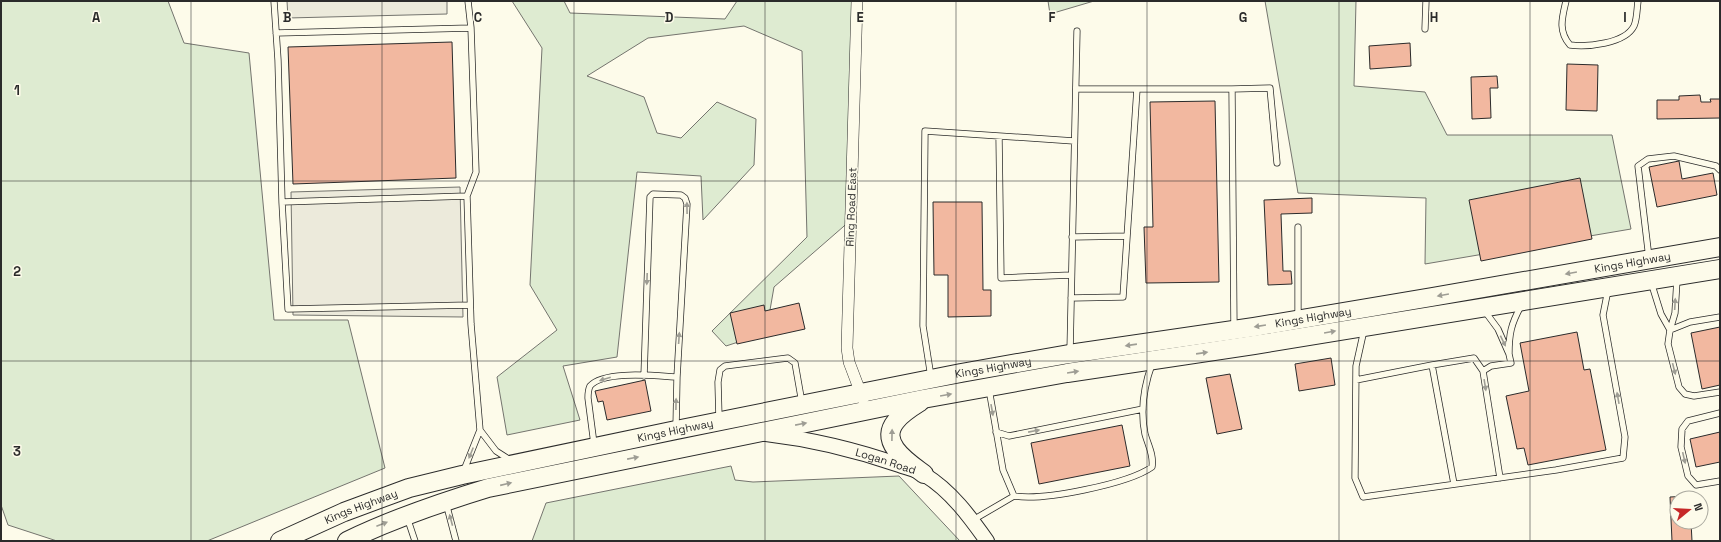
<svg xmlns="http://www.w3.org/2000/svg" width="1721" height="542" viewBox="0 0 1721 542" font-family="'Space Grotesk',sans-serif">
  <rect width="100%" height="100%" fill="#fdfbea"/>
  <path fill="#deebd1" stroke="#74746e" d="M 1,1 L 168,1 L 184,43 L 249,53 L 274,320 L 348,320 L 385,468 L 207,541 L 57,541 L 8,525 L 1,505 Z
    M 512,1 L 564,1 L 570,13 L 725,19 L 737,1 L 858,1 L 851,220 L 774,287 L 766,333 L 726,346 L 712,331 L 807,237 L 802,51 L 744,26 L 648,38 L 587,76 L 644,97 L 657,133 L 681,138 L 717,102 L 756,119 L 754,165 L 703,220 L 701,176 L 637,172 L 617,357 L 563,366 L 580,420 L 507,435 L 497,377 L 557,330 L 530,285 L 542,48 Z
    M 1048,1 L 1094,1 L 1050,14 Z
    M 1265,1 L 1356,1 L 1354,86 L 1425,92 L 1447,135 L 1612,135 L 1631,229 L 1425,264 L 1426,198 L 1298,193 Z
    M 731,466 L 735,480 L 753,482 L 899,476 L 960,541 L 532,541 L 546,503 Z"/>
  <path fill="#eceadb" stroke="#74746e" d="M 287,1 L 447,1 L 447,14 L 288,18 Z
    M 460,187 L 463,317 L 293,315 L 291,192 Z"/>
  <path fill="#f2b8a0" stroke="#2b2b2b" d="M 452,42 L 456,178 L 293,184 L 288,47 Z
    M 1410,43 L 1411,66 L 1370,69 L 1369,46 Z
    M 1567,64 L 1598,65 L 1597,111 L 1566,110 Z
    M 1497,76 L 1498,88 L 1490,88 L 1491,118 L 1472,119 L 1471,77 Z
    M 1700,95 L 1701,102 L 1711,102 L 1710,99 L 1720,99 L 1720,118 L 1657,119 L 1657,100 L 1679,100 L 1679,96 Z
    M 1215,101 L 1219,282 L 1146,283 L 1144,227 L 1153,227 L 1150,102 Z
    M 1679,161 L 1682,179 L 1713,173 L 1717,195 L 1657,207 L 1649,167 Z
    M 1580,178 L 1592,239 L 1481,261 L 1469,200 Z
    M 1312,198 L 1312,213 L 1281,214 L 1283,271 L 1291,271 L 1292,284 L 1268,285 L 1264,200 Z
    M 933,202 L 982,202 L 983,290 L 991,290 L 991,316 L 948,317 L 948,275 L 934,275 Z
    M 799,303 L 805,329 L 737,344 L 730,313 L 764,305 L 765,311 Z
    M 1720,327 L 1720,385 L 1702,389 L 1691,333 Z
    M 1577,332 L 1584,370 L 1590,369 L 1606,450 L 1528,465 L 1524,448 L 1517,449 L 1506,396 L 1529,391 L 1520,343 Z
    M 1331,358 L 1335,385 L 1299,391 L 1295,364 Z
    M 1230,374 L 1242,429 L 1217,434 L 1206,378 Z
    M 645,380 L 651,411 L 607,420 L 603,401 L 598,402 L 595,391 Z
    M 1122,425 L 1130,466 L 1039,484 L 1031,443 Z
    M 1720,432 L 1720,462 L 1696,467 L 1690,439 Z
    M 1690,496 L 1690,498 L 1677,498 L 1677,522 L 1691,522 L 1692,541 L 1672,541 L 1670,497 Z"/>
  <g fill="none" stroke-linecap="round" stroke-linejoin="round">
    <defs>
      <path id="service" d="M 274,1 L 278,60 L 282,202 L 467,196 L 471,324 L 480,430 L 464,470
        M 468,1 L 471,28
        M 1566,1 C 1562,18 1558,31 1570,45 C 1587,47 1625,44 1634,26 C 1637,20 1637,8 1638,1
        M 1425,29 L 1426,1
        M 276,33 L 471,28 L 476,172 L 467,196
        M 1076,89 L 1232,89 L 1234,328
        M 1232,89 L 1270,88 L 1277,163
        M 999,136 L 1001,278 L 1071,275
        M 282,202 L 288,309 L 470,305
        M 1298,227 L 1298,316
        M 1072,237 L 1127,236
        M 1649,258 L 1638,166 L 1648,159 L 1674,156 L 1716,166 L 1720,170
        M 1677,279 L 1675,313 L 1670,330 L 1668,344 L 1679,387 L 1685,394 L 1694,396 L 1720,392
        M 1651,282 L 1661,314 L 1670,330
        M 1071,298 L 1123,297 L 1137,89
        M 1484,310 L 1498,329 L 1509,354 C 1509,334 1511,324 1521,306
        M 1364,330 L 1356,366 L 1355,478 L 1363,497 L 1556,470 L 1623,458 L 1625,437 L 1603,315 L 1608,290
        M 1670,330 L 1690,322 L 1720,317
        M 1070,352 L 1077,31
        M 644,376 L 650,197 L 653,194 L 681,195 L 685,198 L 687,204 L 677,377 L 676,428
        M 931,377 L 923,326 L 925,131 L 1074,141
        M 1356,380 L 1432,365
        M 989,389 L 1003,470 L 1014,496 C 1043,501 1128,484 1152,467 C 1154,455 1148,445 1145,434 C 1140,410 1144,386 1152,364
        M 1720,413 L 1688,421 L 1682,429 L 1681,447 L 1688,476 L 1696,485 L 1720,481
        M 719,418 L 718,382 L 720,370 L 725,366 L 788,358 L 795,363 L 802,403
        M 480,430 L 496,451 L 510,460
        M 996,432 L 1009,436 L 1143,409
        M 594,444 L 588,398 C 588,394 588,390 590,386 C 604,370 657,376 677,377
        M 1500,478 L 1483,371 L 1491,366 L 1511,363 L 1509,354
        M 1454,484 L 1432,365 L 1474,358 L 1483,371
        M 446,503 L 456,541
        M 407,517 L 415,541
        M 973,520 L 1014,496"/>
      <path id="minor" d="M 857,1 L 847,348 L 849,362 L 863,399"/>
      <g id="tertiary">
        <path id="s1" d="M 766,434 C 809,439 859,451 899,465 C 907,468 918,470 925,475 C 951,491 970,517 987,541"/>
      </g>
      <g id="primary">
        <path d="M 920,402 C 912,407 902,413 896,421 C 878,443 908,462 924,474"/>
        <path id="s2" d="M 280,541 L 344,512 L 409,488 L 462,475 L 676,430 L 961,373 L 1069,354 L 1254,327 L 1432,297 L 1720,247"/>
        <path d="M 347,541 C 392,519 439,503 488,488 L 923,399 L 1067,373 L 1254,345 L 1720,269"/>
      </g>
    </defs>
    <use href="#service" stroke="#2b2b2b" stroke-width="7"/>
    <use href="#minor" stroke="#2b2b2b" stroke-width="12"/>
    <use href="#tertiary" stroke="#2b2b2b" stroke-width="16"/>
    <use href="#primary" stroke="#2b2b2b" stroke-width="20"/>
    <use href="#service" stroke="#fdfbea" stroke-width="5.5"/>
    <use href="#minor" stroke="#fdfbea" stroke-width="11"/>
    <use href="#tertiary" stroke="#fdfbea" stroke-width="14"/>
    <use href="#primary" stroke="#fdfbea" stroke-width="18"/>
  </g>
  <defs><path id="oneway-solid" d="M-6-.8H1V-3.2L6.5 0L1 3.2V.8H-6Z"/></defs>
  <g fill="#9e9d94">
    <use href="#oneway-solid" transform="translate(687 208) rotate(-91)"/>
    <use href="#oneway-solid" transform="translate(1571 273) rotate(170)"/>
    <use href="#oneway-solid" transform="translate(647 279) rotate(92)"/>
    <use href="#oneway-solid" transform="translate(1443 295) rotate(170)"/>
    <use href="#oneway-solid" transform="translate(1675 304) rotate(-87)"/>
    <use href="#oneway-solid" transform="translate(1260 326) rotate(171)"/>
    <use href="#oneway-solid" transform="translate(1330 332) rotate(-10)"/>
    <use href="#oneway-solid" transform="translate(679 338) rotate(-86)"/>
    <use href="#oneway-solid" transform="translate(1503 341) rotate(64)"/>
    <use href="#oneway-solid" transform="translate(1131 345) rotate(172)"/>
    <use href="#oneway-solid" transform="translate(1202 353) rotate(-8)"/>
    <use href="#oneway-solid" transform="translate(1674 369) rotate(76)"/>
    <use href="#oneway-solid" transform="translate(1073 372) rotate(-9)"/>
    <use href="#oneway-solid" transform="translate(605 379) rotate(163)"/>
    <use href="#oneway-solid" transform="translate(1485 385) rotate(81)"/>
    <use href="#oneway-solid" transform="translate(946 395) rotate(-10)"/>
    <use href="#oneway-solid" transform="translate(1618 398) rotate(-100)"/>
    <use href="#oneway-solid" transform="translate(676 404) rotate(-89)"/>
    <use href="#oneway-solid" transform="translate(992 410) rotate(80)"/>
    <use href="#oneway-solid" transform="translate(801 424) rotate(-11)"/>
    <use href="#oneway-solid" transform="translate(1034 431) rotate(-11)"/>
    <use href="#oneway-solid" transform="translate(892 435) rotate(-89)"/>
    <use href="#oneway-solid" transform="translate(471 453) rotate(112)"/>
    <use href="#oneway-solid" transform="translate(633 458) rotate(-11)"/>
    <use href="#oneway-solid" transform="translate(1684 458) rotate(77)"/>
    <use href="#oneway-solid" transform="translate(506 484) rotate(-13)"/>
    <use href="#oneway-solid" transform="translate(451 520) rotate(-105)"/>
    <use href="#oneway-solid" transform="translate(382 524) rotate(-21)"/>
  </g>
  <path fill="none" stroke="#2b2b2b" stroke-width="1" stroke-opacity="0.55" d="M 191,1 L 191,541M 382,1 L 382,541M 574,1 L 574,541M 765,1 L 765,541M 956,1 L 956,541M 1147,1 L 1147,541M 1339,1 L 1339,541M 1530,1 L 1530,541M 1,181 L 1720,181M 1,361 L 1720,361"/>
  <g text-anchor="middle" stroke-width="3" stroke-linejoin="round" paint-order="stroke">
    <g font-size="11" fill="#2b2b2b" stroke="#fdfbea">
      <text transform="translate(851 207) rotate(-88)" y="4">Ring Road East</text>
      <text dy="4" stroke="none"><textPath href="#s2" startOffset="1384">Kings Highway</textPath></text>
      <text dy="4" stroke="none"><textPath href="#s2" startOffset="1060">Kings Highway</textPath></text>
      <text dy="4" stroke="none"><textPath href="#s2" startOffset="736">Kings Highway</textPath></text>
      <text dy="4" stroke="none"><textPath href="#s2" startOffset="412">Kings Highway</textPath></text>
      <text dy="4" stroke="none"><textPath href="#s1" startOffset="123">Logan Road</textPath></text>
      <text dy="4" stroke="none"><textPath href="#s2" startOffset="88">Kings Highway</textPath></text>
    </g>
  </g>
  <g font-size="13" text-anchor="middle" font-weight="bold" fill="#2b2b2b" stroke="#fdfbea" stroke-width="3" stroke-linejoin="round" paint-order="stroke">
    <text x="96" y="22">A</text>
    <text x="287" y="22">B</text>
    <text x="478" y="22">C</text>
    <text x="669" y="22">D</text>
    <text x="860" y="22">E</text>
    <text x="1052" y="22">F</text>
    <text x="1243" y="22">G</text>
    <text x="1434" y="22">H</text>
    <text x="1625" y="22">I</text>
    <text x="17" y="95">1</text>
    <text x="17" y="276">2</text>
    <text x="17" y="456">3</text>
  </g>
  <rect width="1721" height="542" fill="none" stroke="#2b2b2b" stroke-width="4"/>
  <g transform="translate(1689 510) rotate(72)"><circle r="19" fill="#fdfbea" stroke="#a9a89e"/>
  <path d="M0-3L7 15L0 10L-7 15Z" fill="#c62828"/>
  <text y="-6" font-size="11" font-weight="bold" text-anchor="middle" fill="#2b2b2b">N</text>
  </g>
</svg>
